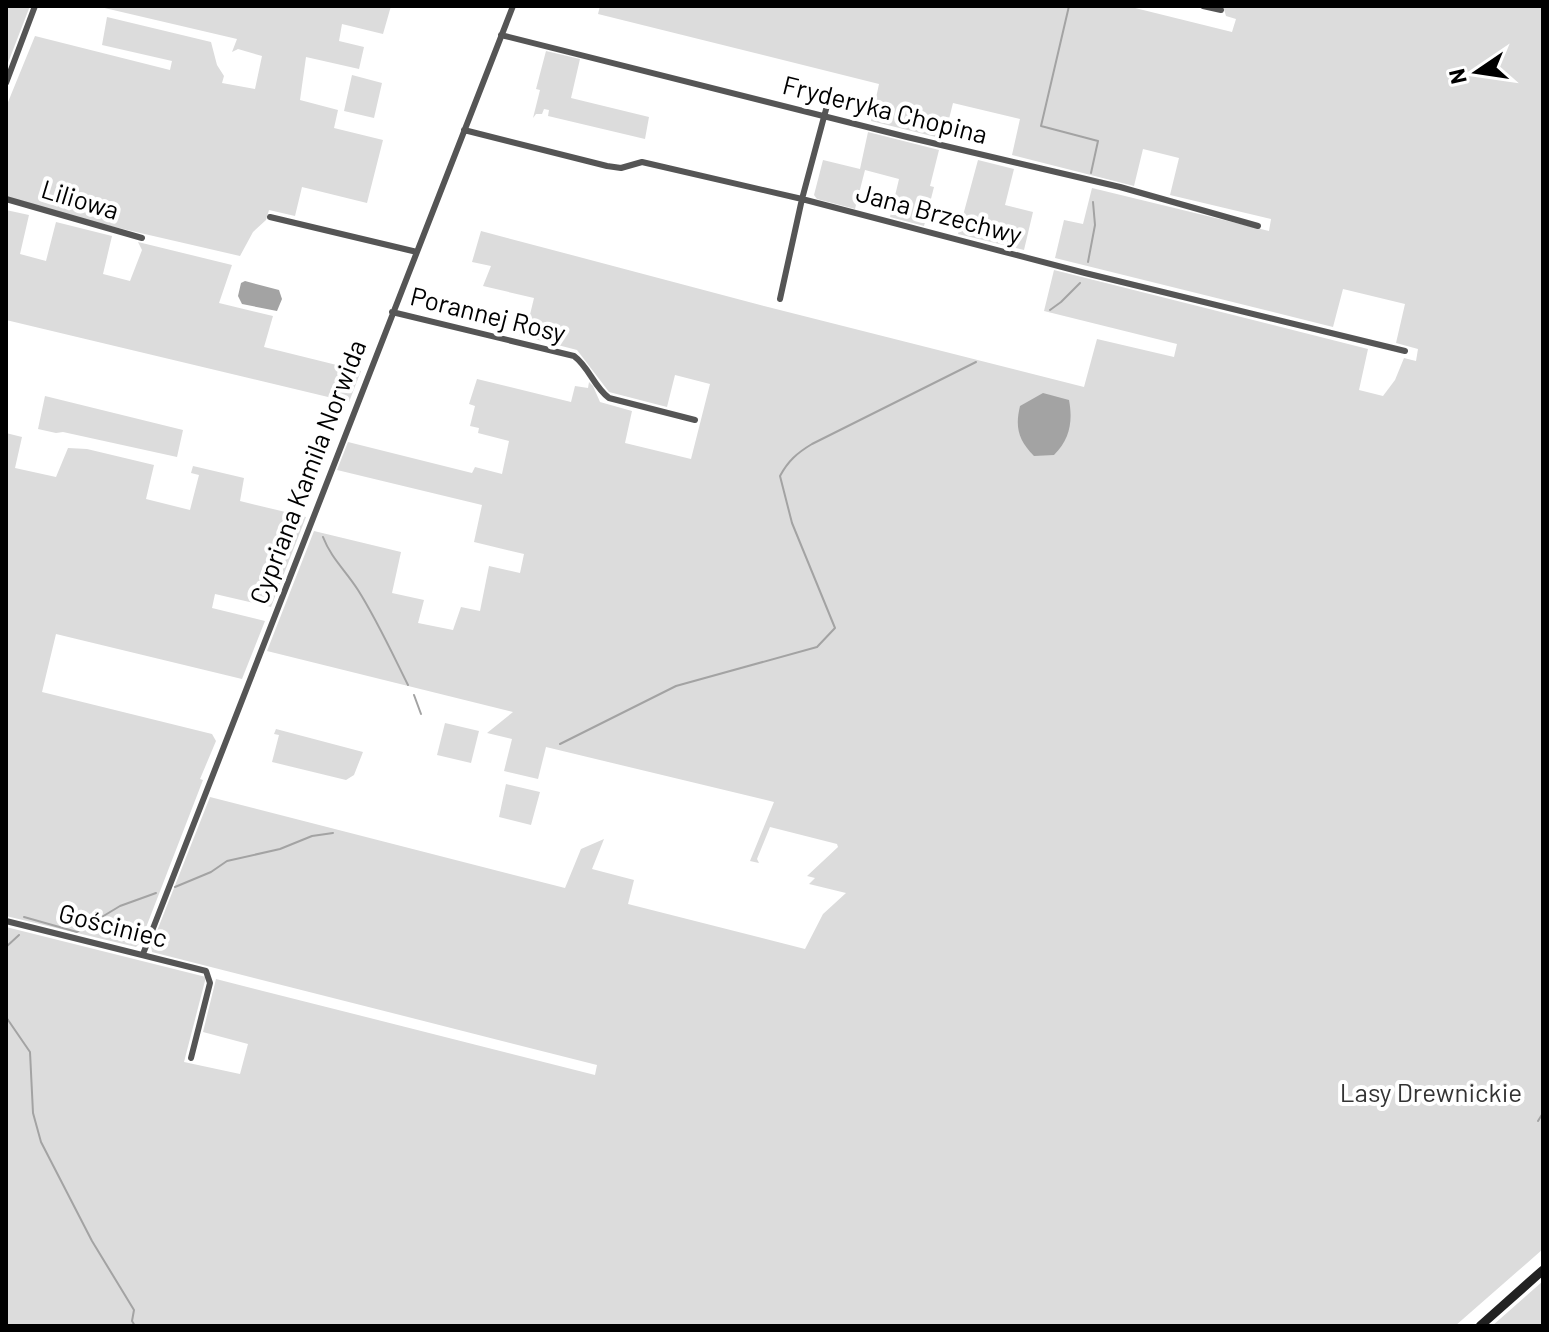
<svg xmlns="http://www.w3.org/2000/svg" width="1549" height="1332" viewBox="0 0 1549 1332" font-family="Barlow,sans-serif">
  <rect width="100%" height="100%" fill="#fff"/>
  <path fill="#dcdcdc" d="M 6,6 L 30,6 L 6,68 Z
    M 96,6 L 391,6 L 383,34 L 342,24 L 339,41 L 364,47 L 359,69 L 306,57 L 300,100 L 338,110 L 334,128 L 383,140 L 367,203 L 302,187 L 295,216 L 269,210 L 266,220 L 253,232 L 240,256 L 6,202 L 6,107 L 35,36 L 170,70 L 172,61 L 102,45 L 107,17 L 211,42 L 217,65 L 224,76 L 222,83 L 255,89 L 262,56 L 238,49 L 232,52 L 237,39 Z
    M 600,6 L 1127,6 L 1232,32 L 1236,19 L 1226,16 L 1223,6 L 1543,6 L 1543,1249 L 1455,1326 L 6,1326 L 6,927 L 206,977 L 184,1062 L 240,1074 L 248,1044 L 203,1032 L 216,979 L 595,1075 L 597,1065 L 152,952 L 151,946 L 210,797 L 565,888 L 581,849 L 604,839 L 592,869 L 634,880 L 628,904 L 805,949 L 823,914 L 846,893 L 809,884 L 815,878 L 807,876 L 838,847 L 837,844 L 770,827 L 757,859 L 759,863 L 750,861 L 774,802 L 546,747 L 538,779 L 504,771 L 512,739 L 487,733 L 513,712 L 267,651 L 314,531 L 401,552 L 392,593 L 424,600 L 418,623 L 453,630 L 461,607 L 480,611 L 489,566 L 520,573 L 524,554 L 474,542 L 482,505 L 337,470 L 348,442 L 472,473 L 475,467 L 502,474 L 509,441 L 478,433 L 479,428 L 470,426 L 475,406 L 469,404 L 477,379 L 571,402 L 575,386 L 588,388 L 589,382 L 593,386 L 600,402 L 632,411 L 625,443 L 691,459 L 710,384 L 675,375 L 667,407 L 609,392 L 577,350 L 519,335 L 526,331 L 534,298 L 483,286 L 491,266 L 472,262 L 481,231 L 768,307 L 1084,387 L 1097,339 L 1174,357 L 1177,344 L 1044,311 L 1054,270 L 1368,349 L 1359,390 L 1383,396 L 1395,380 L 1404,358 L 1416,361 L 1418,349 L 1396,343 L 1405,304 L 1343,289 L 1333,327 L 1055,258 L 1064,220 L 1083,224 L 1092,188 L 1269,231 L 1271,219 L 1170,195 L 1179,158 L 1143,149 L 1134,186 L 1012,155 L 1020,119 L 953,103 L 944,139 L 871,121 L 879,84 L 598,14 Z
    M 546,51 L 580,59 L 571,98 L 649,117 L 645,139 L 548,116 L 549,110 L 544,109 L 542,114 L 536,114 L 533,118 L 540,90 L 536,89 Z
    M 352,75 L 382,83 L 374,118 L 344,111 Z
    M 868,132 L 939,150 L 930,186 L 934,187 L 924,226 L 890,217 L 899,179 L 865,170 L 855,209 L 817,199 L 814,195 L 823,160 L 860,169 Z
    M 978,160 L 1014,169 L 1005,205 L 1033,212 L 1024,250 L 958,234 Z
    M 6,210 L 29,215 L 20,254 L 46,261 L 56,222 L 112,236 L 103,274 L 130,281 L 142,250 L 138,242 L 232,265 L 219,303 L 273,316 L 264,347 L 361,371 L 349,402 L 6,320 Z
    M 45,396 L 183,430 L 177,457 L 63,432 L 56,433 L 38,429 Z
    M 6,433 L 22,437 L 15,468 L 56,477 L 68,448 L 87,449 L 154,465 L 146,499 L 190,510 L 199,475 L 191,473 L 193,466 L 244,478 L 240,501 L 306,517 L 271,607 L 215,594 L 212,608 L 265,621 L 242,679 L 56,634 L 42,692 L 212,734 L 216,741 L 200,779 L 203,780 L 140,943 L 136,947 L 6,916 Z
    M 445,723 L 479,731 L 471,763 L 437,755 Z
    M 276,729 L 363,752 L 354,775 L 346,780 L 272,762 L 279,735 L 274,734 Z
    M 506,784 L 540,792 L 531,825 L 499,817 Z
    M 1543,1281 L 1543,1326 L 1492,1326 Z"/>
  <path fill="#a3a3a3" d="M 245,281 L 279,290 L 282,299 L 277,311 L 242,304 L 238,296 L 241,283 Z
    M 1043,393 L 1069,400 C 1073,421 1070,439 1054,455 L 1034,456 C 1018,440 1015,427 1020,406 Z"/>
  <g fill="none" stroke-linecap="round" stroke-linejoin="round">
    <path stroke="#a3a3a3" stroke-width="2" d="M 1069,6 L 1041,126 L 1098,141 L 1091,173
      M 1088,262 L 1095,225 L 1093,202
      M 1050,310 L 1061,302 L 1080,283
      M 323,537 C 331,558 346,571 358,590 C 377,620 392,653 408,685
      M 414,695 L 421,714
      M 560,744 L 676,686 L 817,647 L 835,628 L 792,523 L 780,476 C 788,461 797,453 812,444 L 976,362
      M 175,887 L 211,872 L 227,861 L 280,849 L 312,836 L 333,833
      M 24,917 L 77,932 L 120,906 L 156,893
      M 6,947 L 19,935
      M 6,1017 L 30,1052 L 33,1113 L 41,1142 L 92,1241 L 134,1310 L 132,1321 L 135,1326
      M 1538,1121 L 1543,1113"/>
    <path stroke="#555" stroke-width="6" d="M 1203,6 L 1221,10
      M 501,35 L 907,137 L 1120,187 L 1258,226
      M 6,83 L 35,6
      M 464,130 L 607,166 L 621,168 L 642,162 L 802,199 L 1085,273 L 1405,351
      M 6,199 L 142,238
      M 270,217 L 417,252
      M 780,299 L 802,199 L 832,87
      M 392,312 L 574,356 C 589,367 594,387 609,398 L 695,420
      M 6,921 L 206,971 L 210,983 L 191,1058
      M 143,954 L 513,6"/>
    <path stroke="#222" stroke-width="9" d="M 1480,1326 L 1543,1270"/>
  </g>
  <g text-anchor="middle" stroke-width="8" stroke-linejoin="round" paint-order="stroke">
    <g font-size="26" fill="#000" stroke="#fff">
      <text transform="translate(885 110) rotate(14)" y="9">Fryderyka Chopina</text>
      <text transform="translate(80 200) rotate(17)" y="9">Liliowa</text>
      <text transform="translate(939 214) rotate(15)" y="9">Jana Brzechwy</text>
      <text transform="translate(488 315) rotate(14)" y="9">Porannej Rosy</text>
      <text transform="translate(308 472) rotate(-69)" y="9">Cypriana Kamila Norwida</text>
      <text transform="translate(113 926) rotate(14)" y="9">Gościniec</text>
    </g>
    <g font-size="26" fill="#333" stroke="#fff">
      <text x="1431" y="1102">Lasy Drewnickie</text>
    </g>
  </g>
  <rect width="1549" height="1332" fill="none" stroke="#000000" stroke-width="16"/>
  <g transform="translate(1477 72) rotate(257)" stroke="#ffffff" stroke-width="6" paint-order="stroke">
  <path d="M0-6L14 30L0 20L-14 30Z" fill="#000000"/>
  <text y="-12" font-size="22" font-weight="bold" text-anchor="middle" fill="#000000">N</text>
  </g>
</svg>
